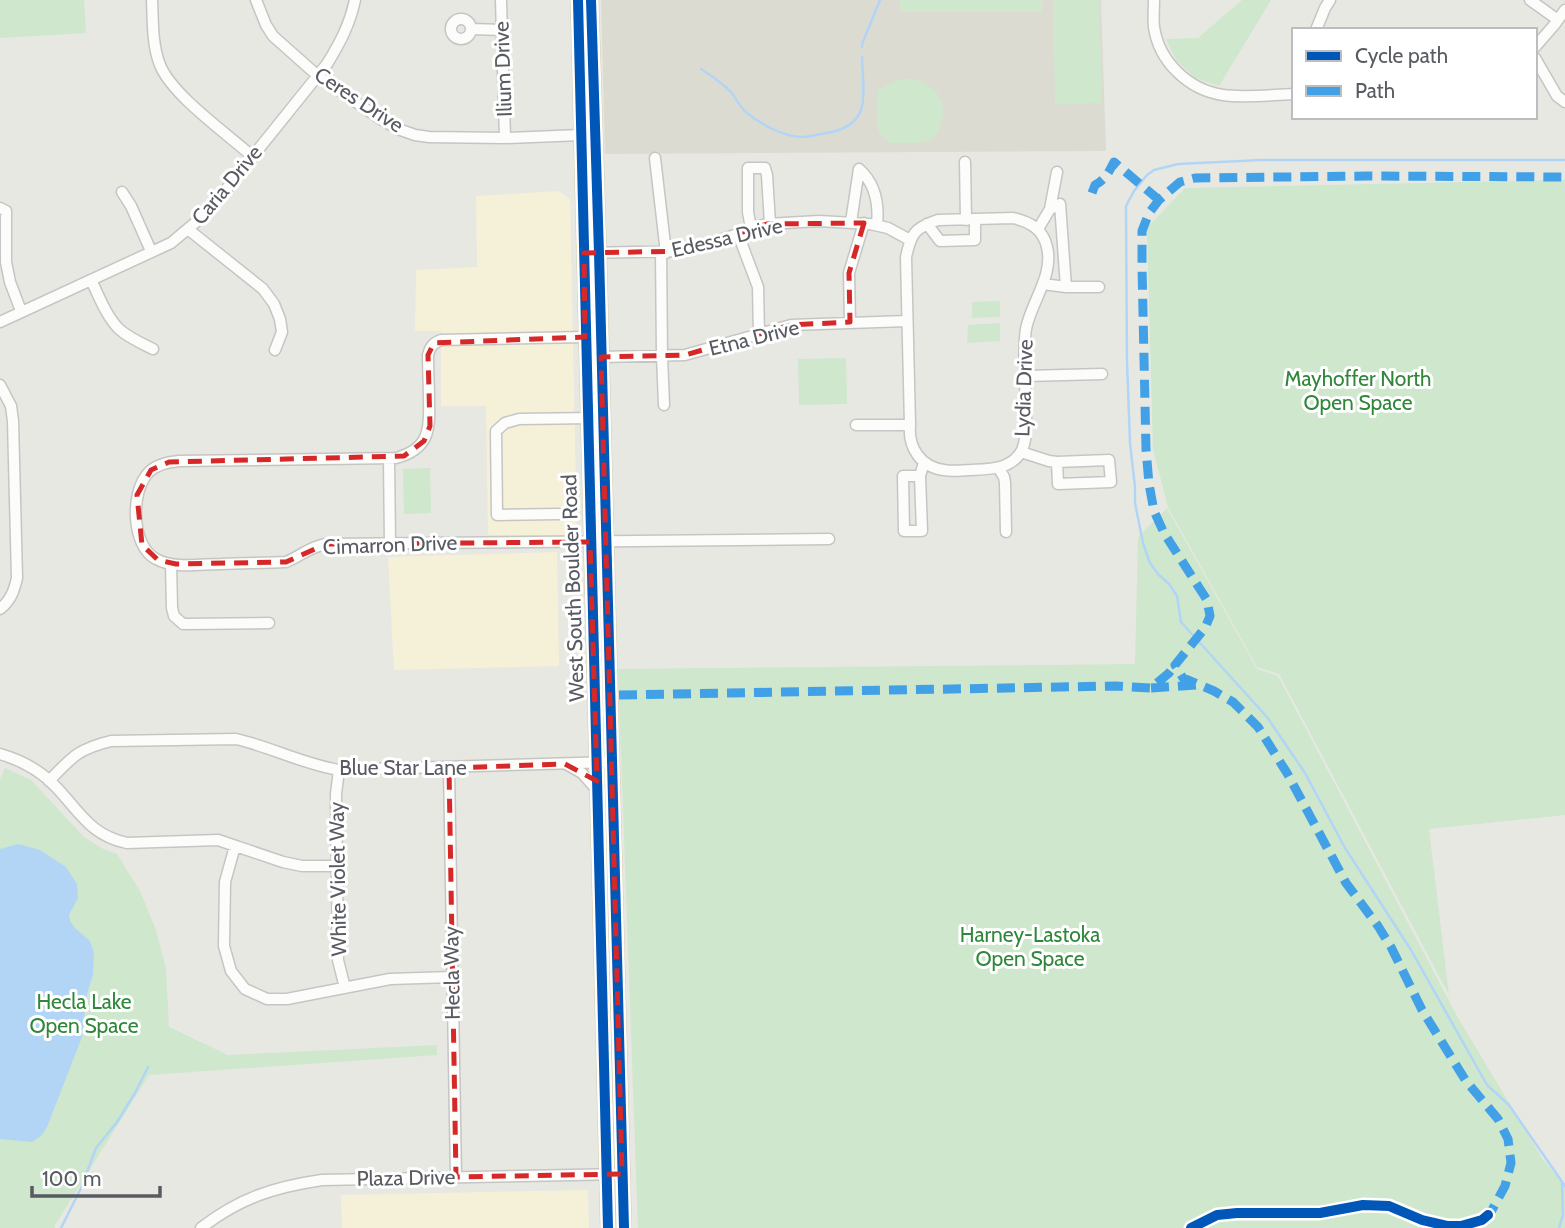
<svg xmlns="http://www.w3.org/2000/svg" width="1565" height="1228" viewBox="0 0 1565 1228" font-family="Cabin,sans-serif">
  <rect width="100%" height="100%" fill="#e8e8e2"/>
  <path fill="#f5f0d8" d="M 559,191 L 570,199 L 577,535 L 488,535 L 486,406 L 441,406 L 441,331 L 415,331 L 416,270 L 477,267 L 476,196 Z
    M 557,552 L 559,666 L 394,670 L 388,557 Z
    M 588,1190 L 589,1228 L 342,1228 L 341,1195 Z"/>
  <path fill="#dcdbd1" d="M 601,0 L 1101,0 L 1106,151 L 605,154 Z"/>
  <path fill="#cee7cd" d="M 0,0 L 84,0 L 86,33 L 0,38 Z
    M 900,0 L 1042,0 L 1042,12 L 900,12 Z
    M 1053,0 L 1099,0 L 1102,103 L 1055,105 Z
    M 1242,0 L 1271,0 L 1219,86 L 1195,78 L 1176,60 L 1166,39 L 1198,38 Z
    M 909,78 C 934,83 948,98 941,124 C 939,129 937,136 933,139 C 927,144 900,143 890,143 L 878,131 L 877,91 L 893,82 Z
    M 1565,180 L 1565,815 L 1429,829 L 1449,995 L 1279,674 L 1257,667 L 1168,507 L 1153,450 L 1147,228 L 1185,188 Z
    M 1000,301 L 1000,317 L 972,318 L 972,302 Z
    M 1000,323 L 1000,341 L 967,343 L 968,325 Z
    M 846,358 L 847,404 L 799,405 L 798,359 Z
    M 430,468 L 431,513 L 404,514 L 403,469 Z
    M 1167,508 L 1257,669 L 1278,676 L 1457,1016 L 1542,1158 L 1565,1186 L 1565,1228 L 638,1228 L 618,669 L 1135,664 L 1138,537 Z
    M 5,768 L 31,780 L 84,837 L 105,850 L 117,854 L 140,891 L 156,930 L 166,968 L 169,1027 L 228,1055 L 437,1045 L 437,1055 L 149,1075 L 55,1225 L 55,1228 L 0,1228 L 0,779 Z"/>
  <path fill="#b2d5f6" d="M 18,844 L 40,850 L 66,867 L 77,884 L 78,898 L 69,915 L 70,921 L 74,927 L 90,941 L 94,953 L 93,975 L 87,994 L 82,1037 L 47,1127 L 41,1136 L 32,1142 L 0,1139 L 0,849 Z"/>
  <g fill="none" stroke-linecap="round" stroke-linejoin="round">
    <path stroke="#b2d5f6" stroke-width="2.5" d="M 862,47 L 862,44 L 880,0
      M 701,69 C 712,76 722,83 731,92 C 737,99 739,107 747,113 C 761,124 782,136 800,137 C 811,137 822,134 832,132 C 845,129 856,123 861,110 C 866,97 862,71 862,57
      M 1565,160 L 1261,160 L 1178,164 L 1154,170 L 1147,175 L 1134,191 L 1126,206 L 1127,361 L 1130,443 L 1135,487 L 1135,503 L 1143,543 L 1150,563 L 1158,574 L 1169,584 L 1177,596 L 1181,622 L 1267,717 L 1305,773 L 1345,848 L 1411,950 L 1487,1085 L 1509,1105 L 1565,1186
      M 61,1228 L 81,1188 L 96,1148 L 117,1122 L 135,1093 L 148,1067
      M 1559,1228 L 1563,1215 L 1562,1183"/>
    <defs>
      <path id="minor" d="M 152,0 C 153,21 152,45 160,65 C 172,95 226,133 252,156
        M 256,0 L 266,25 L 273,36 L 318,76 L 379,118 L 398,129 L 415,135 L 429,137 L 505,138 L 581,135
        M 501,0 L 505,138
        M 1154,0 C 1154,9 1153,18 1154,27 C 1159,62 1189,90 1223,95 C 1242,98 1273,95 1294,94
        M 1530,0 L 1558,20
        M451 29a10 10 0 1 1 20 0a10 10 0 1 1-20 0Z
        M 472,29 L 502,30
        M 1316,30 L 1325,8 L 1330,0
        M 1535,47 L 1555,24 L 1565,10
        M 1535,58 L 1557,96 L 1565,102
        M 655,158 L 666,253
        M 965,162 L 966,220
        M 122,192 L 131,206 L 151,251
        M 0,208 L 6,211 L 6,262 L 10,282 L 21,311
        M 1050,209 L 1057,172
        M 1013,218 C 1030,222 1043,229 1047,247 C 1054,276 1031,302 1026,329 C 1022,353 1026,388 1026,414 C 1026,425 1027,439 1022,450 C 1012,470 989,469 970,470 C 962,470 952,472 944,470 C 920,467 908,447 910,425 L 906,257 C 911,234 914,228 938,220 Z
        M 851,222 L 859,169 C 876,184 879,205 877,225
        M 927,224 L 940,241 L 975,240 L 975,219
        M 751,228 L 748,212 L 748,168 L 765,168 L 767,175 L 770,224
        M 1038,229 L 1050,209 L 1060,204 L 1066,287
        M 189,230 L 263,289 L 274,304 L 280,319 L 282,332 L 275,350
        M 738,234 L 758,287 L 759,334
        M 661,252 L 662,356 L 664,405
        M 584,253 L 685,251 L 738,234 L 751,228 L 767,224 L 819,221 L 870,224 L 888,228 L 910,240
        M 91,280 C 99,296 106,316 119,329 C 129,338 141,343 153,349
        M 1043,284 L 1066,287 L 1099,287
        M 0,322 L 171,243 L 208,212 L 327,64 C 340,43 350,24 355,0
        M 850,322 L 849,273 L 864,223
        M 585,337 L 441,340 C 433,343 430,347 428,355 C 428,370 429,386 429,401 C 430,430 429,449 396,458 L 179,461 C 168,462 157,464 149,472 C 130,491 131,546 156,559 C 174,569 201,564 221,564 C 242,563 264,563 286,562 C 301,556 309,547 326,544 L 829,539
        M 601,357 L 685,355 L 791,325 L 907,321
        M 1026,376 L 1102,374
        M 0,385 L 11,406 L 13,421 L 17,578 C 14,591 11,600 0,609
        M 856,425 L 910,425
        M 1021,452 L 1049,461 L 1057,462 L 1109,460 L 1111,482 L 1058,484 L 1057,462
        M 389,459 L 390,543
        M 999,469 L 1004,477 L 1005,483 L 1006,532
        M 920,476 L 903,476 L 904,531 L 922,531 L 920,476 L 924,462
        M 559,514 L 497,515 L 496,431 L 505,423 L 519,419 L 593,418
        M 171,564 L 172,608 L 174,616 L 183,624 L 269,623
        M 0,754 C 21,760 41,771 56,787 C 80,812 90,835 127,843 L 218,840 L 283,862 L 302,866 L 337,866
        M 566,764 L 582,773 L 597,790
        M 449,768 L 456,1177
        M 339,770 L 336,794 L 338,960 L 345,988
        M 49,781 C 72,757 78,749 111,741 L 236,739 C 271,747 303,764 339,770 L 612,762
        M 235,846 L 225,882 L 224,946 L 231,971 L 245,989 L 267,999 L 287,999 L 390,979 L 452,977
        M 201,1228 C 240,1198 274,1187 322,1180 L 622,1174"/>
      <path id="major" d="M 578,0 L 608,1228
        M 591,0 L 599,253 L 624,1228"/>
    </defs>
    <use href="#minor" stroke="#c5c6c4" stroke-width="13"/>
    <use href="#major" stroke="#d2cbae" stroke-width="16"/>
    <use href="#minor" stroke="#fcfcfb" stroke-width="10"/>
    <use href="#major" stroke="#f1f0e5" stroke-width="12"/>
    <path stroke="#42a1e6" stroke-width="9" stroke-dasharray="18 9" stroke-linecap="butt" d="M 1092,193 L 1095,185 C 1105,180 1109,172 1114,162 L 1159,200
      M 1151,688 L 1197,685
      M 619,695 L 1116,686 L 1151,688 L 1169,673 L 1175,665
      M 1483,1219 L 1492,1210 L 1505,1186 L 1511,1163 L 1508,1139 L 1498,1119 L 1466,1081 L 1422,1010 L 1391,947 L 1378,926 L 1346,883 L 1287,773 L 1258,727 L 1233,702 L 1214,691 L 1183,678 L 1175,665 L 1205,628 L 1210,616 L 1207,600 L 1164,533 L 1154,511 L 1149,484 L 1146,449 L 1142,267 L 1142,231 L 1149,213 L 1159,200 L 1180,182 L 1195,178 L 1368,176 L 1565,177"/>
    <defs>
      <path id="cycleway" d="M 578,0 L 608,1228
        M 591,0 L 599,253 L 624,1228
        M 1191,1228 L 1217,1215 L 1237,1213 L 1320,1213 L 1363,1205 L 1389,1206 L 1422,1220 L 1448,1226 L 1461,1226 L 1482,1220 L 1488,1215"/>
    </defs>
    <use href="#cycleway" stroke="#fff" stroke-width="15"/>
    <use href="#cycleway" stroke="#0057b8" stroke-width="10"/>
  </g>
  <path fill="none" stroke="#d62828" stroke-width="5" stroke-dasharray="14 9" stroke-linejoin="round" d="M 864,223 L 849,273 L 850,322 L 791,325 L 685,355 L 601,357 L 622,1174 L 456,1177 L 449,768 L 565,764 L 597,781 L 590,542 L 326,544 L 286,562 L 176,564 L 158,560 L 142,545 L 137,495 L 151,470 L 169,462 L 404,456 L 424,441 L 430,426 L 428,355 L 434,343 L 585,337 L 584,253 L 685,251 L 767,224 Z"/>
  <g text-anchor="middle" stroke-width="6" stroke-linejoin="round" paint-order="stroke">
    <g font-size="21" fill="#585b61" stroke="#fff">
      <text transform="translate(503 69) rotate(-92)" y="7">Ilium Drive</text>
      <text transform="translate(359 100) rotate(33)" y="7">Ceres Drive</text>
      <text transform="translate(227 185) rotate(-50)" y="7">Caria Drive</text>
      <text transform="translate(727 238) rotate(-13)" y="7">Edessa Drive</text>
      <text transform="translate(754 338) rotate(-14)" y="7">Etna Drive</text>
      <text transform="translate(1024 388) rotate(-88)" y="7">Lydia Drive</text>
      <text transform="translate(390 545) rotate(-2)" y="7">Cimarron Drive</text>
      <text transform="translate(573 588) rotate(-92)" y="7">West South Boulder Road</text>
      <text x="403" y="775">Blue Star Lane</text>
      <text transform="translate(338 879) rotate(-91)" y="7">White Violet Way</text>
      <text transform="translate(452 973) rotate(-91)" y="7">Hecla Way</text>
      <text transform="translate(406 1178) rotate(-1)" y="7">Plaza Drive</text>
    </g>
    <g font-size="21" fill="#30873a" stroke="#fff">
      <text x="1358" y="386">Mayhoffer North<tspan x="1358" dy="24">Open Space</tspan></text>
      <text x="1030" y="942">Harney-Lastoka<tspan x="1030" dy="24">Open Space</tspan></text>
      <text x="84" y="1009">Hecla Lake<tspan x="84" dy="24">Open Space</tspan></text>
    </g>
  </g>
  <rect x="1292" y="28" width="245" height="91" fill="#ffffff" stroke="#bcbdc0" stroke-width="2"/>
  <rect x="1306" y="51" width="35" height="10" fill="#0057b8" stroke="#bcbdc0" stroke-width="2"/>
  <text x="1355" y="63" font-size="21" fill="#585b61">Cycle path</text>
  <rect x="1306" y="86" width="35" height="10" fill="#42a1e6" stroke="#bcbdc0" stroke-width="2"/>
  <text x="1355" y="98" font-size="21" fill="#585b61">Path</text>
  <path d="M32 1186v10h128v-10" fill="none" stroke="#585b61" stroke-width="3.5"/>
  <text x="42" y="1186" font-size="21" fill="#585b61" stroke="#ffffff" stroke-width="5" paint-order="stroke">100 m</text>
</svg>
